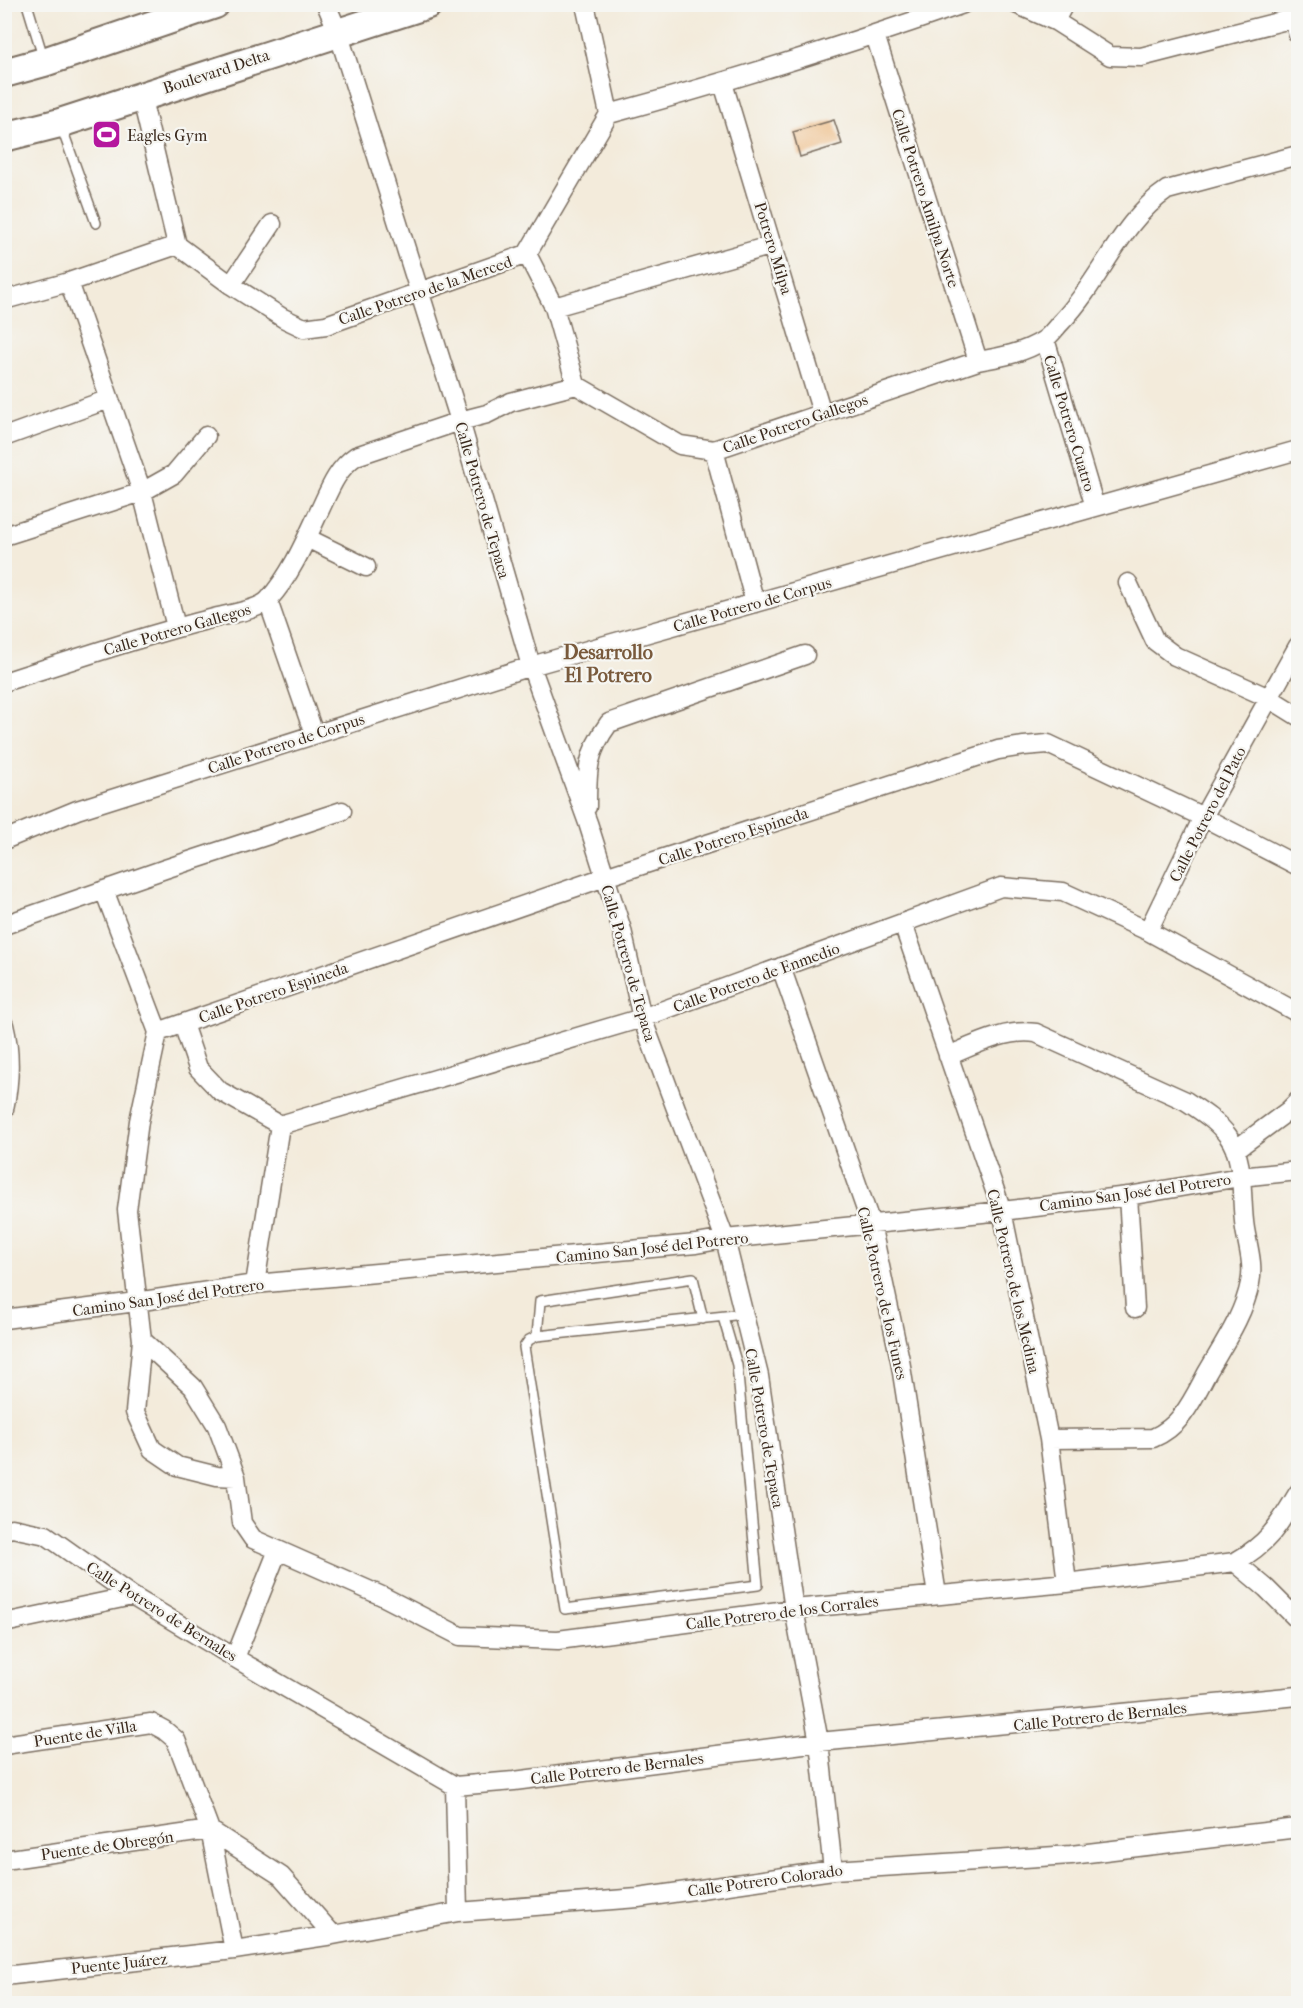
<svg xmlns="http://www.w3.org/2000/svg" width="1303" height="2008" viewBox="0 0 1303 2008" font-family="'IM FELL French Canon',serif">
  <rect width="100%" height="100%" fill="#f6f6f2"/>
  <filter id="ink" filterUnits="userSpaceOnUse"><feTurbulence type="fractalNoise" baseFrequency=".0167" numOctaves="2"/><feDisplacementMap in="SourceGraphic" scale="12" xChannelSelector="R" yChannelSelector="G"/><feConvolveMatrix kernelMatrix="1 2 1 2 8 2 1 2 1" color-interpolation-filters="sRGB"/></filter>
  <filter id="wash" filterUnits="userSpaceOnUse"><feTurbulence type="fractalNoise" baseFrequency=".008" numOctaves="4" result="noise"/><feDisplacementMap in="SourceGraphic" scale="24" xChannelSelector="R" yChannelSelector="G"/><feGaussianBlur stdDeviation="1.35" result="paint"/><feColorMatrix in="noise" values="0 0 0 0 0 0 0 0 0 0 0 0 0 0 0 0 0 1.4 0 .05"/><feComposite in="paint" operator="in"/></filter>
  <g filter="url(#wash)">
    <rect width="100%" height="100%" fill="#f3ebdb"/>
    <g id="blocks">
      <path fill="#edb374" d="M 834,120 L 842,144 L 800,157 L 793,132 Z"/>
    </g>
  </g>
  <g filter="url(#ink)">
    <use href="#blocks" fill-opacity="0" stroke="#7b6e60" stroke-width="1.5"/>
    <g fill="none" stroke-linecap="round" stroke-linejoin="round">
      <defs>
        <path id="service" d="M 27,4 L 44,60
          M 61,126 L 96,223
          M 723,1317 L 737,1365 L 758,1585 L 565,1609 L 524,1347 L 529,1340 L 537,1336 L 744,1314
          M 537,1336 L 540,1301 L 693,1278 L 703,1319"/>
        <path id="minor" d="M 326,4 L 338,32 L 460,421 L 531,666 L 588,823 L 622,930 L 642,1018 L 725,1239 L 759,1376 L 794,1609 L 819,1742 L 833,1870
          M 585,4 L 609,114
          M 1016,4 L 1055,21 L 1110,56 L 1141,57 L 1294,18
          M 1290,4 L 1298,35
          M 1055,21 L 1064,4
          M 875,35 L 978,361
          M 723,83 L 822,413
          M 141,95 L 177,245
          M 527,254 L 554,307 L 576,385
          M 69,282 L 142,492 L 176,627
          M 231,285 L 272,224
          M 4,300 L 69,282 L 177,245 L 231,285 L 283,318 L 304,328 L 326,325 L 527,254 L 609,114 C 728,82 846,45 963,4
          M 554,307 L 773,245
          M 1045,339 L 1095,507
          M 4,437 L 109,399
          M 714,450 L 755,603
          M 4,536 L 142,492 L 174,474 L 206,436
          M 307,538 L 366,567
          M 1128,583 L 1155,641 L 1175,656 L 1269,698 L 1298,716
          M 268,601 L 314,734
          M 4,682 C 75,659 146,635 218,617 C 231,614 261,609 269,599 C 290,576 304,544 317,516 C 328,494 335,470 356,456 L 460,421 L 487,414 L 511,402 L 576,385 L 680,445 L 714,450 L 978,361 C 1001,357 1024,353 1044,340 C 1051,335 1057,326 1063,320 C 1101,280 1121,221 1167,190 L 1298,155
          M 587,807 C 587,770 587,753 609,723 L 805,655
          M 4,840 L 77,810 L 531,666 L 1298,450
          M 104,890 L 158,1032 L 139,1121 L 127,1210 L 142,1340 L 135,1412 L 152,1449 L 177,1466 L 217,1476 L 236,1477
          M 903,924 L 1002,1211 L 1049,1439 L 1067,1583
          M 4,925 L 165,869 L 342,811
          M 1148,931 L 1203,817 L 1298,646
          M 781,967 L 871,1224 L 900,1360 L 937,1595
          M 183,1024 L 198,1068 L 220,1091 L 280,1125
          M 4,1025 C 11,1053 10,1081 4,1109
          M 158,1032 L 605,877 L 998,750 L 1024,746 L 1048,744 L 1203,817 L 1298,866
          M 948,1056 C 977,1044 1005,1029 1036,1033 L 1186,1101 C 1201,1111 1217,1121 1228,1136 C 1246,1161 1240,1199 1245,1229 C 1248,1247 1254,1265 1250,1283 C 1244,1315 1223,1345 1207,1373 C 1193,1399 1182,1426 1153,1438 L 1049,1439
          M 280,1125 L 642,1018 L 1001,887 L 1063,892 L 1148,931 L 1298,1013
          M 1235,1150 L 1288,1111 L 1298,1101
          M 1128,1196 L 1135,1308
          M 255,1284 L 280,1125
          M 4,1319 L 136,1302 L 255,1284 L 696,1244 L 725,1239 L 1002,1211 L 1128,1196 L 1240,1177 L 1298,1171
          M 142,1340 L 193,1387 L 217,1426 L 236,1477 L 242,1523 L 253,1539 L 382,1596 L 460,1636 L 558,1640 L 794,1609 L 1067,1583 L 1235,1562 C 1269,1543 1279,1525 1298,1493
          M 4,1530 L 12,1528 L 46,1535 L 132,1596 L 235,1658 L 455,1786 L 514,1781 L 819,1742 L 1298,1696
          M 1235,1562 L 1266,1588 L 1298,1620
          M 4,1623 L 132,1596
          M 235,1658 L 278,1550
          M 4,1745 L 151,1723 L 164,1730 L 176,1740 L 210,1830 L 234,1950
          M 455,1786 L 458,1912
          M 4,1860 L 210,1830 L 281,1876 L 333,1935
          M 4,1976 L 234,1950 L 333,1935 L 458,1912 L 638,1898 L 833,1870 L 1071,1855 L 1298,1828"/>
        <path id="primary" d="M 4,73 L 44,62 L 215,4
          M 4,137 L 60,123 L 428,4"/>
      </defs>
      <use href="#service" stroke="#7b6e60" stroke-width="12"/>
      <use href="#minor" stroke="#7b6e60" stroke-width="21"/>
      <use href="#primary" stroke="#7b6e60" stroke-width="32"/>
      <use href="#service" stroke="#fff" stroke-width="9"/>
      <use href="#minor" stroke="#fff" stroke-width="18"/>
      <use href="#primary" stroke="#fff" stroke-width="28"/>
    </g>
  </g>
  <defs>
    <symbol id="stadium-square" viewBox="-11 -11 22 22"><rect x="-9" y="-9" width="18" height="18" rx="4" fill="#b5179e" stroke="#f6f6f2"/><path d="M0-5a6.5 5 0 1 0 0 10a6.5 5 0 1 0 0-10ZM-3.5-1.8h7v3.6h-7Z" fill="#fff"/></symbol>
  </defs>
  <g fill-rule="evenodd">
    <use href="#stadium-square" x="90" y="118" width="33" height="33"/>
  </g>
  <g text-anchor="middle" stroke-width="4.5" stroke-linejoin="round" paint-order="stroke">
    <g font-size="16" fill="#3b2a1e" stroke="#f6f6f2">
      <text transform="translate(216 71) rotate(-18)" y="6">Boulevard Delta</text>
      <text transform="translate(926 198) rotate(72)" y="6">Calle Potrero Amilpa Norte</text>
      <text transform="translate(774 248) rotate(73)" y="6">Potrero Milpa</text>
      <text transform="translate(425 290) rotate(-19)" y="6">Calle Potrero de la Merced</text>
      <text transform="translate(795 423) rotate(-19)" y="6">Calle Potrero Gallegos</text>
      <text transform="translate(1070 423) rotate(73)" y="6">Calle Potrero Cuatro</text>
      <text transform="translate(483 500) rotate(74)" y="6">Calle Potrero de Tepaca</text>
      <text transform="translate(752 604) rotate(-16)" y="6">Calle Potrero de Corpus</text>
      <text transform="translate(177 629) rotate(-16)" y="6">Calle Potrero Gallegos</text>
      <text transform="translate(286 743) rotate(-18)" y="6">Calle Potrero de Corpus</text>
      <text transform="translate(1207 814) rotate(-63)" y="6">Calle Potrero del Pato</text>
      <text transform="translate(733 836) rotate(-18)" y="6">Calle Potrero Espineda</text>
      <text transform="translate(629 963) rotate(74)" y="6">Calle Potrero de Tepaca</text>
      <text transform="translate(756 977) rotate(-20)" y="6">Calle Potrero de Enmedio</text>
      <text transform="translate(273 992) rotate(-19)" y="6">Calle Potrero Espineda</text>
      <text transform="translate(1135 1192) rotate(-8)" y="6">Camino San José del Potrero</text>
      <text transform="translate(652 1247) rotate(-6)" y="6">Camino San José del Potrero</text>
      <text transform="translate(1014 1281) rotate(77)" y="6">Calle Potrero de los Medina</text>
      <text transform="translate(883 1293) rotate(77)" y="6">Calle Potrero de los Funes</text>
      <text transform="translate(168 1297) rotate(-8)" y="6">Camino San José del Potrero</text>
      <text transform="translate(765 1428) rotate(80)" y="6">Calle Potrero de Tepaca</text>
      <text transform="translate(162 1611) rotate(32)" y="6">Calle Potrero de Bernales</text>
      <text transform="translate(782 1612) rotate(-7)" y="6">Calle Potrero de los Corrales</text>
      <text transform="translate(1100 1716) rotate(-6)" y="6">Calle Potrero de Bernales</text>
      <text transform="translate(85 1733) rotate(-9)" y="6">Puente de Villa</text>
      <text transform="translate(617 1768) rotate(-7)" y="6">Calle Potrero de Bernales</text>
      <text transform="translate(107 1845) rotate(-8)" y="6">Puente de Obregón</text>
      <text transform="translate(765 1880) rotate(-8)" y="6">Calle Potrero Colorado</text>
      <text transform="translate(119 1963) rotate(-6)" y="6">Puente Juárez</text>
    </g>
    <g font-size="16" fill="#3b2a1e" stroke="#f6f6f2" text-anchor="start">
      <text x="127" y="141">Eagles Gym</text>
    </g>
    <g font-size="20" font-weight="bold" fill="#795a3c" stroke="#f6f6f2">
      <text x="608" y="659">Desarrollo<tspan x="608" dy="23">El Potrero</tspan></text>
    </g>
  </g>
  <rect width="1303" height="2008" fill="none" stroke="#f6f6f2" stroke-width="24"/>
</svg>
